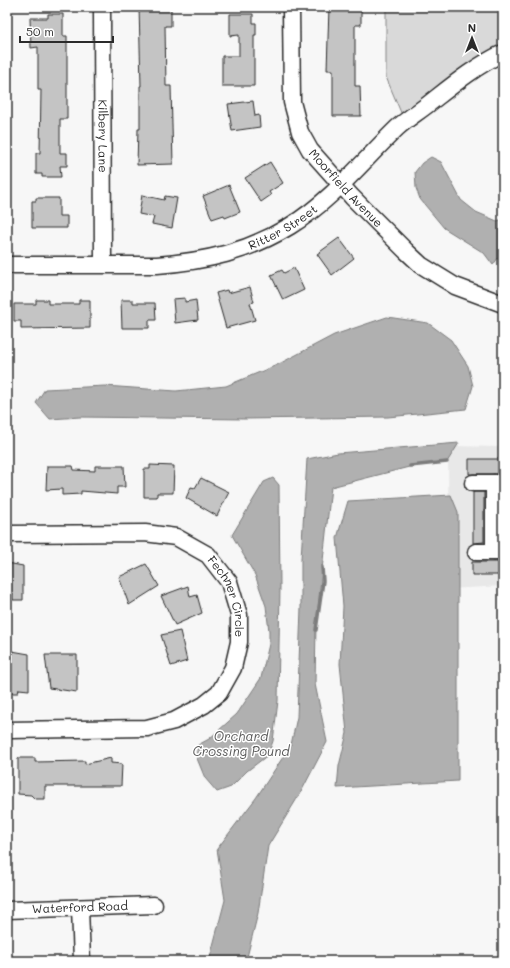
<svg xmlns="http://www.w3.org/2000/svg" width="510" height="968" viewBox="0 0 510 968" font-family="Mali,sans-serif">
  <rect width="100%" height="100%" fill="#f7f7f7"/>
  <filter id="ink" filterUnits="userSpaceOnUse"><feTurbulence type="fractalNoise" baseFrequency=".025" numOctaves="2"/><feDisplacementMap in="SourceGraphic" scale="8" xChannelSelector="R" yChannelSelector="G"/><feConvolveMatrix kernelMatrix="1 2 1 2 8 2 1 2 1" color-interpolation-filters="sRGB"/></filter>
  <g filter="url(#ink)">
    <path fill="#e8e8e8" d="M 448,446 L 503,447 L 503,586 L 449,589 Z"/>
    <path fill="#d9d9d9" stroke="#828282" d="M 386,7 L 503,7 L 503,47 L 402,115 L 386,77 Z"/>
    <path fill="#b0b0b0" stroke="#7b7b7b" d="M 431,157 L 441,162 L 461,200 L 476,212 L 497,221 L 503,219 L 503,259 L 498,258 L 493,265 L 484,253 L 444,228 L 420,199 L 416,188 L 415,172 L 422,163 Z
      M 387,317 L 428,323 L 451,340 L 468,366 L 473,386 L 466,409 L 388,417 L 244,419 L 80,417 L 50,419 L 36,403 L 45,389 L 105,386 L 176,391 L 226,386 L 277,365 L 334,335 Z
      M 459,443 L 447,462 L 413,466 L 331,487 L 316,625 L 315,684 L 327,742 L 301,792 L 268,846 L 258,913 L 246,961 L 209,961 L 225,900 L 217,849 L 256,798 L 291,745 L 297,717 L 301,608 L 301,559 L 307,459 L 338,453 Z
      M 273,478 L 279,485 L 280,587 L 278,701 L 273,741 L 268,755 L 247,771 L 231,787 L 217,792 L 205,778 L 196,756 L 198,745 L 209,739 L 237,714 L 261,678 L 269,644 L 269,631 L 266,606 L 255,575 L 232,535 L 264,482 Z
      M 451,495 L 458,512 L 458,781 L 337,788 L 339,766 L 347,733 L 340,664 L 343,606 L 337,538 L 348,501 Z"/>
    <g fill="none" stroke-linecap="round" stroke-linejoin="round">
      <path stroke="#7b7b7b" stroke-width="3.5" d="M 410,466 L 447,462
        M 316,630 L 323,581 L 322,567"/>
    </g>
    <path fill="#c4c4c4" stroke="#2b2b2b" d="M 139,7 L 171,7 L 171,26 L 165,26 L 166,86 L 171,86 L 173,164 L 137,165 L 138,129 L 140,129 L 140,86 L 141,86 Z
      M 329,7 L 361,7 L 361,25 L 355,25 L 355,86 L 360,86 L 361,116 L 333,116 L 333,70 L 327,70 Z
      M 48,14 L 63,14 L 63,36 L 67,36 L 67,119 L 60,119 L 60,153 L 67,153 L 67,166 L 60,166 L 61,177 L 42,177 L 42,174 L 36,174 L 36,153 L 40,153 L 41,90 L 38,90 L 38,47 L 31,48 L 30,18 L 48,18 Z
      M 230,14 L 253,14 L 253,23 L 256,23 L 256,35 L 254,35 L 254,86 L 222,86 L 222,56 L 239,56 L 239,35 L 230,36 Z
      M 253,101 L 255,116 L 259,115 L 260,127 L 232,131 L 228,104 Z
      M 270,162 L 283,183 L 269,192 L 271,195 L 261,202 L 245,178 Z
      M 229,185 L 240,212 L 225,218 L 224,215 L 212,219 L 203,196 Z
      M 142,195 L 164,200 L 165,196 L 177,198 L 172,228 L 152,224 L 154,217 L 139,214 Z
      M 36,198 L 59,198 L 59,216 L 67,216 L 67,228 L 32,228 L 32,201 L 36,201 Z
      M 339,238 L 354,258 L 332,275 L 317,254 Z
      M 294,268 L 304,290 L 283,300 L 271,275 L 282,270 L 284,273 Z
      M 250,287 L 254,302 L 250,303 L 255,320 L 226,328 L 216,293 L 227,290 L 228,293 Z
      M 185,298 L 185,302 L 196,300 L 198,320 L 175,323 L 173,299 Z
      M 36,300 L 48,300 L 48,304 L 79,304 L 79,300 L 90,300 L 90,328 L 21,329 L 21,321 L 14,321 L 14,304 L 36,304 Z
      M 121,300 L 133,300 L 133,303 L 155,303 L 156,320 L 149,320 L 149,328 L 122,328 Z
      M 469,459 L 503,459 L 503,474 L 469,474 Z
      M 150,465 L 174,466 L 173,493 L 157,493 L 157,497 L 144,497 L 144,469 L 150,469 Z
      M 47,466 L 73,466 L 74,470 L 95,471 L 95,466 L 124,466 L 125,487 L 117,487 L 117,494 L 81,491 L 81,494 L 62,495 L 62,489 L 46,490 Z
      M 201,478 L 229,492 L 217,516 L 186,498 L 191,487 L 195,488 Z
      M 473,492 L 484,492 L 484,542 L 473,543 Z
      M 472,562 L 503,562 L 503,575 L 472,575 Z
      M 7,563 L 23,566 L 23,600 L 13,600 L 13,593 L 7,593 Z
      M 146,564 L 159,586 L 129,605 L 119,577 Z
      M 188,586 L 190,597 L 197,595 L 202,613 L 175,625 L 161,596 Z
      M 180,631 L 187,661 L 171,666 L 161,635 Z
      M 12,651 L 29,654 L 29,690 L 19,689 L 18,693 L 7,693 L 7,652 Z
      M 45,655 L 77,655 L 77,692 L 49,688 Z
      M 18,758 L 35,758 L 35,762 L 85,761 L 85,764 L 111,758 L 111,763 L 122,764 L 121,786 L 45,786 L 45,799 L 35,799 L 31,795 L 18,794 Z"/>
    <g fill="none" stroke-linecap="round" stroke-linejoin="round">
      <defs>
        <g id="minor">
          <path id="s1" d="M 102,7 L 103,264"/>
          <path id="s2" d="M 291,7 L 292,102 L 300,132 L 310,150 L 352,197 L 406,251 L 421,265 L 455,286 L 503,304"/>
          <path id="s3" d="M 7,265 L 157,265 C 207,261 247,252 290,226 C 331,201 363,161 397,128 C 407,119 420,111 431,102 C 454,84 476,66 503,53"/>
          <path d="M 473,483 L 503,483"/>
          <path d="M 494,483 L 494,552"/>
          <path id="s4" d="M 7,534 L 145,533 L 176,537 L 208,555 L 229,582 L 239,615 L 239,642 L 233,668 L 219,693 L 204,705 L 174,721 L 147,728 L 7,730"/>
          <path d="M 476,552 L 503,552"/>
          <path d="M 80,908 L 82,961"/>
          <path id="s5" d="M 7,910 L 154,905"/>
        </g>
      </defs>
      <use href="#minor" stroke="#2b2b2b" stroke-width="19"/>
      <use href="#minor" stroke="#fff" stroke-width="16"/>
    </g>
  </g>
  <g text-anchor="middle" stroke-width="3" stroke-linejoin="round" paint-order="stroke">
    <g font-size="12" fill="#2b2b2b" stroke="#fff">
      <text dy="4" stroke="none"><textPath href="#s1" startOffset="129">Kilbery Lane</textPath></text>
      <text dy="4" stroke="none"><textPath href="#s2" startOffset="199">Moorfield Avenue</textPath></text>
      <text dy="4" stroke="none"><textPath href="#s3" startOffset="283">Ritter Street</textPath></text>
      <text dy="4" stroke="none"><textPath href="#s4" startOffset="253">Fechner Circle</textPath></text>
      <text dy="4" stroke="none"><textPath href="#s5" startOffset="73">Waterford Road</textPath></text>
    </g>
    <g font-size="13" font-style="italic" fill="#5a5a5a" stroke="#fff">
      <text x="241" y="741">Orchard<tspan x="241" dy="15">Crossing Pound</tspan></text>
    </g>
  </g>
  <rect width="510" height="968" fill="none" stroke="#fff" stroke-width="24"/>
  <rect x="12" y="12" width="486" height="944" fill="none" stroke="#2b2b2b" stroke-width="1.5" filter="url(#ink)"/>
  <g transform="translate(472 38)" stroke="#ffffff" stroke-width="3" paint-order="stroke">
  <path d="M0-3L7 15L0 10L-7 15Z" fill="#2b2b2b"/>
  <text y="-6" font-size="11" font-weight="bold" text-anchor="middle" fill="#2b2b2b">N</text>
  </g>
  <path d="M20 36v6h93v-6" fill="none" stroke="#2b2b2b" stroke-width="2"/>
  <text x="26" y="36" font-size="12" fill="#2b2b2b" stroke="#ffffff" stroke-width="3" paint-order="stroke">50 m</text>
</svg>
